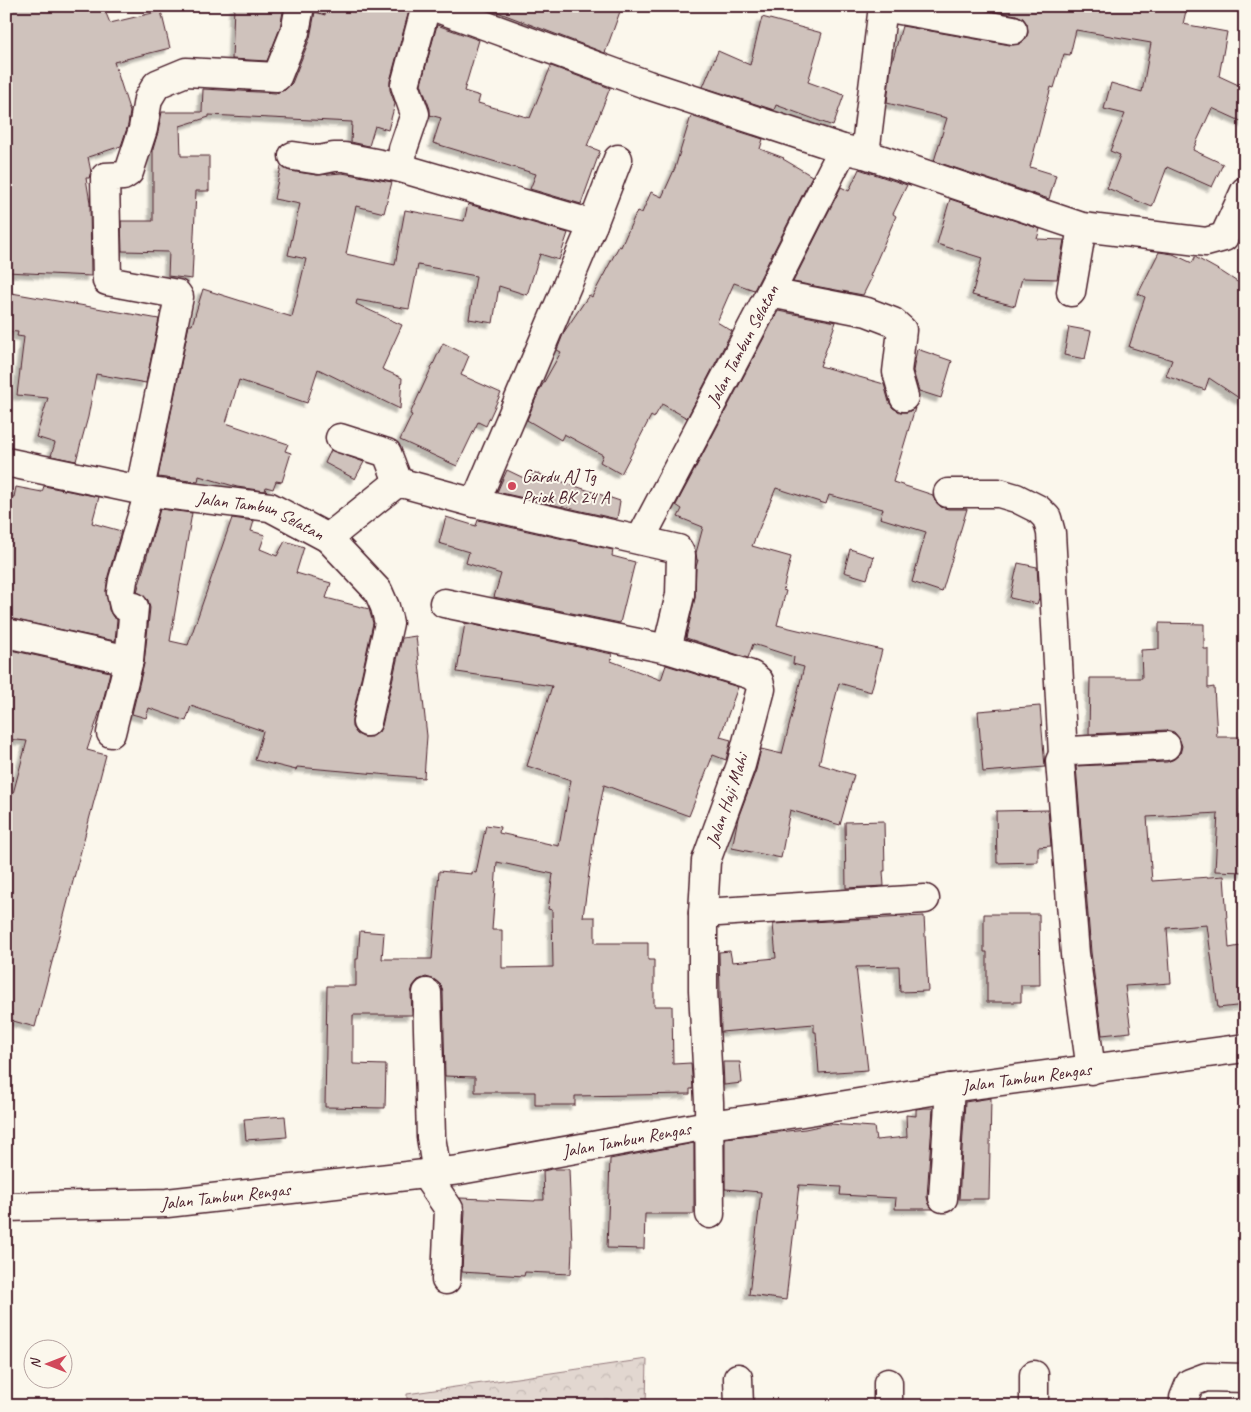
<svg xmlns="http://www.w3.org/2000/svg" width="1251" height="1412" viewBox="0 0 1251 1412" font-family="Caveat,sans-serif">
  <defs>
    <pattern id="forest-crowns" width="20" height="18" patternUnits="userSpaceOnUse" patternTransform="scale(1.25)"><rect width="20" height="18" fill="#e2d7d0"/><path d="M2 6a3 3 0 1 1 6 0M12 15a3 3 0 1 1 6 0" fill="none" stroke="#c3b8b3"/></pattern>
    <filter id="shadow"><feDropShadow dx="-4.5" dy="4.5" stdDeviation="1" flood-color="#0004"/></filter>
  </defs>
  <rect width="100%" height="100%" fill="#fbf7ec"/>
  <filter id="ink" filterUnits="userSpaceOnUse"><feTurbulence type="fractalNoise" baseFrequency=".02" numOctaves="2"/><feDisplacementMap in="SourceGraphic" scale="10" xChannelSelector="R" yChannelSelector="G"/><feConvolveMatrix kernelMatrix="1 2 1 2 8 2 1 2 1" color-interpolation-filters="sRGB"/></filter>
  <g filter="url(#ink)">
    <path fill="url(#forest-crowns)" stroke="#967b7e" d="M 647,1359 L 646,1406 L 407,1406 L 407,1394 Z"/>
    <path fill="#cfc2bc" stroke="#4a1f2b" fill-rule="evenodd" filter="url(#shadow)" d="M 6,6 L 103,6 L 110,23 L 161,11 L 170,48 L 114,62 L 130,112 L 128,125 L 121,146 L 88,157 L 91,172 L 89,178 L 86,178 L 90,203 L 91,276 L 6,272 Z
      M 234,6 L 284,6 L 280,28 L 267,61 L 232,59 Z
      M 326,6 L 410,7 L 390,81 L 390,90 L 395,104 L 388,130 L 375,126 L 369,146 L 351,142 L 352,122 L 209,115 L 209,117 L 180,126 L 181,156 L 209,156 L 209,191 L 196,191 L 192,279 L 168,276 L 169,252 L 122,251 L 121,221 L 153,221 L 153,149 L 158,132 L 162,112 L 202,112 L 203,89 L 276,93 L 285,90 L 292,83 L 310,38 L 315,12 L 325,15 Z
      M 487,6 L 622,6 L 605,53 L 487,8 Z
      M 968,6 L 1175,6 L 1175,9 L 1186,11 L 1183,24 L 1227,32 L 1219,76 L 1245,88 L 1245,123 L 1212,108 L 1193,150 L 1223,164 L 1212,187 L 1167,167 L 1152,207 L 1107,188 L 1120,155 L 1110,151 L 1125,114 L 1104,109 L 1111,83 L 1142,92 L 1151,43 L 1076,30 L 1070,55 L 1064,54 L 1054,88 L 1051,87 L 1030,167 L 1056,175 L 1049,199 L 934,161 L 947,118 L 887,103 L 891,66 L 902,26 L 1010,45 L 1019,44 L 1025,40 L 1028,33 L 1027,24 L 1023,18 L 1016,15 Z
      M 762,17 L 822,33 L 808,82 L 844,95 L 833,126 L 776,105 L 774,110 L 703,87 L 718,51 L 750,65 Z
      M 437,25 L 479,40 L 464,91 L 480,96 L 478,103 L 530,118 L 551,66 L 610,88 L 587,146 L 600,151 L 581,204 L 530,189 L 536,174 L 433,143 L 441,118 L 430,115 L 430,109 L 421,84 Z
      M 691,116 L 763,139 L 760,149 L 784,158 L 783,159 L 812,176 L 754,290 L 734,283 L 717,322 L 732,331 L 687,418 L 662,404 L 654,418 L 651,416 L 621,474 L 600,462 L 603,455 L 564,434 L 561,440 L 527,420 L 539,391 L 561,352 L 557,350 L 564,332 L 589,295 L 592,297 L 619,246 L 621,247 L 637,211 L 642,213 L 651,192 L 662,197 L 675,168 Z
      M 281,166 L 290,171 L 317,175 L 342,173 L 392,182 L 384,213 L 356,206 L 346,254 L 395,265 L 405,210 L 464,221 L 468,204 L 568,233 L 559,260 L 540,254 L 527,295 L 499,286 L 493,323 L 469,319 L 476,276 L 418,265 L 409,309 L 357,300 L 356,304 L 402,325 L 382,369 L 402,378 L 400,409 L 318,369 L 307,403 L 239,380 L 226,423 L 288,444 L 285,451 L 291,453 L 282,482 L 276,481 L 273,489 L 266,487 L 265,491 L 237,487 L 199,476 L 198,482 L 158,477 L 189,325 L 192,325 L 203,289 L 292,317 L 306,259 L 288,255 L 300,204 L 274,199 Z
      M 859,169 L 907,185 L 893,214 L 896,216 L 870,276 L 872,277 L 863,295 L 793,282 L 841,187 L 849,191 Z
      M 950,199 L 1040,229 L 1037,239 L 1064,240 L 1057,279 L 1022,278 L 1015,306 L 972,295 L 982,258 L 937,244 Z
      M 1159,252 L 1173,254 L 1192,263 L 1195,257 L 1222,272 L 1245,287 L 1245,402 L 1209,378 L 1205,390 L 1166,376 L 1172,360 L 1129,347 L 1145,297 L 1138,294 Z
      M 6,292 L 159,319 L 146,383 L 96,374 L 88,417 L 76,461 L 51,456 L 55,443 L 36,437 L 48,398 L 17,395 L 24,337 L 17,336 L 18,332 L 6,331 Z
      M 778,311 L 836,322 L 820,366 L 884,384 L 889,402 L 893,408 L 900,412 L 908,412 L 915,408 L 893,482 L 933,495 L 935,501 L 941,507 L 948,509 L 967,509 L 942,592 L 912,582 L 926,532 L 880,518 L 883,509 L 829,495 L 826,504 L 776,488 L 752,546 L 791,557 L 783,590 L 786,591 L 777,625 L 882,650 L 871,692 L 839,683 L 819,764 L 854,775 L 840,825 L 790,810 L 781,858 L 732,848 L 738,818 L 756,770 L 761,749 L 782,754 L 804,667 L 793,664 L 794,657 L 753,644 L 748,658 L 686,638 L 695,598 L 696,567 L 698,560 L 697,560 L 696,553 L 703,527 L 678,517 L 682,509 L 676,505 Z
      M 1069,327 L 1091,331 L 1085,359 L 1064,355 Z
      M 443,343 L 469,356 L 461,375 L 501,393 L 486,426 L 478,422 L 457,466 L 400,440 L 412,415 L 410,414 Z
      M 917,349 L 952,361 L 941,398 L 919,391 L 913,371 Z
      M 331,450 L 364,462 L 355,479 L 325,463 Z
      M 507,470 L 530,481 L 533,472 L 620,501 L 617,519 L 497,492 Z
      M 44,486 L 99,497 L 92,523 L 121,531 L 108,576 L 106,591 L 109,610 L 113,617 L 117,619 L 115,641 L 6,618 L 6,497 L 14,497 L 16,487 L 42,492 Z
      M 160,509 L 192,513 L 170,641 L 188,645 L 232,518 L 254,521 L 251,531 L 265,535 L 260,549 L 277,556 L 285,541 L 304,547 L 296,573 L 331,583 L 326,598 L 369,609 L 373,623 L 352,719 L 352,727 L 357,734 L 363,737 L 372,737 L 379,732 L 382,726 L 402,638 L 416,636 L 427,736 L 424,778 L 297,767 L 296,770 L 255,760 L 263,731 L 191,706 L 186,721 L 149,708 L 146,718 L 132,714 L 144,664 L 150,608 L 148,600 L 143,595 L 137,592 Z
      M 446,517 L 476,526 L 478,520 L 613,550 L 612,556 L 635,562 L 620,623 L 494,597 L 501,574 L 466,563 L 469,552 L 439,543 Z
      M 850,549 L 874,557 L 867,579 L 844,572 Z
      M 1018,563 L 1037,567 L 1039,598 L 1037,604 L 1010,598 Z
      M 465,623 L 612,654 L 611,661 L 661,680 L 666,665 L 738,687 L 720,737 L 731,740 L 726,760 L 713,755 L 689,816 L 604,785 L 594,837 L 583,917 L 595,917 L 595,943 L 648,943 L 648,960 L 654,960 L 654,1006 L 672,1006 L 673,1064 L 691,1063 L 693,1089 L 690,1089 L 690,1094 L 575,1096 L 575,1105 L 535,1105 L 535,1092 L 475,1092 L 475,1077 L 445,1076 L 443,992 L 441,985 L 435,980 L 426,977 L 418,980 L 413,986 L 411,993 L 412,1015 L 353,1015 L 353,1064 L 386,1065 L 385,1108 L 325,1107 L 327,986 L 356,986 L 356,959 L 358,959 L 360,931 L 384,933 L 382,959 L 432,959 L 439,871 L 472,874 L 472,872 L 476,873 L 486,825 L 500,827 L 499,833 L 559,846 L 571,780 L 527,766 L 552,686 L 457,672 ZM 497,862 L 553,874 L 548,909 L 552,910 L 553,967 L 502,968 L 502,930 L 492,930 Z
      M 1159,623 L 1204,624 L 1204,649 L 1208,649 L 1208,688 L 1214,687 L 1217,737 L 1241,737 L 1239,830 L 1245,830 L 1245,872 L 1215,871 L 1218,813 L 1147,817 L 1152,881 L 1224,876 L 1229,948 L 1245,945 L 1245,1005 L 1218,1008 L 1207,925 L 1167,928 L 1171,983 L 1125,986 L 1131,1032 L 1102,1035 L 1091,952 L 1076,766 L 1167,762 L 1174,759 L 1180,754 L 1182,746 L 1179,738 L 1174,732 L 1166,730 L 1089,734 L 1090,678 L 1142,678 L 1141,650 L 1159,649 Z
      M 6,649 L 110,672 L 102,705 L 87,750 L 106,755 L 35,1027 L 6,1019 L 6,820 L 27,741 L 6,739 Z
      M 1040,706 L 1045,767 L 983,772 L 978,711 Z
      M 1048,810 L 1051,846 L 1038,847 L 1038,862 L 997,863 L 996,811 Z
      M 884,821 L 885,871 L 883,871 L 884,886 L 846,888 L 845,822 Z
      M 984,914 L 1039,914 L 1040,985 L 1021,985 L 1021,1002 L 987,1002 L 987,952 L 984,952 Z
      M 924,916 L 928,991 L 900,992 L 899,966 L 856,967 L 868,1070 L 819,1073 L 816,1032 L 814,1032 L 814,1024 L 721,1032 L 719,952 L 730,951 L 732,962 L 776,958 L 773,924 Z
      M 723,1062 L 740,1062 L 742,1083 L 724,1085 Z
      M 991,1098 L 989,1199 L 959,1199 L 965,1102 Z
      M 924,1108 L 933,1108 L 927,1197 L 929,1204 L 933,1209 L 895,1209 L 896,1198 L 840,1195 L 841,1187 L 799,1185 L 786,1300 L 749,1295 L 761,1192 L 725,1189 L 725,1138 L 805,1129 L 829,1124 L 874,1127 L 876,1140 L 907,1137 L 906,1115 L 916,1116 L 916,1109 Z
      M 285,1116 L 287,1137 L 246,1140 L 244,1119 Z
      M 694,1143 L 694,1214 L 645,1214 L 644,1249 L 607,1248 L 610,1159 Z
      M 552,1169 L 569,1169 L 572,1245 L 571,1274 L 525,1272 L 524,1276 L 462,1272 L 465,1210 L 460,1198 L 535,1201 L 535,1200 L 544,1200 L 543,1171 Z"/>
    <g fill="none" stroke-linecap="round" stroke-linejoin="round">
      <defs>
        <g id="street">
          <path d="M 432,6 L 648,85 L 843,149 L 865,154 L 1082,227 L 1206,242 L 1224,237 L 1245,191"/>
          <path d="M 883,7 L 1013,30"/>
          <path d="M 865,154 L 883,6"/>
          <path d="M 293,156 L 319,160 L 334,157 L 344,157 L 401,168 L 593,224"/>
          <path d="M 401,168 L 403,149 L 415,114 L 405,85 L 426,6"/>
          <path d="M 1071,292 L 1082,227"/>
          <path d="M 770,293 L 867,312 L 893,322 L 902,330 L 897,372 L 904,397"/>
          <path d="M 340,438 L 387,453 L 398,482"/>
          <path id="s1" d="M 6,462 L 149,492 L 270,507 L 328,538 L 398,482 L 475,503 L 678,549 L 681,555 L 680,595 L 667,649 L 751,675 L 759,681 L 761,689 L 741,765 L 706,861 L 703,913 L 703,990 L 709,1102 L 710,1214"/>
          <path d="M 140,489 L 179,297 L 177,294 L 107,281 L 105,177 L 123,176 L 129,172 L 143,129 L 148,99 L 157,84 L 186,72 L 277,77 L 295,32 L 300,6"/>
          <path d="M 948,493 L 999,493 L 1016,498 L 1038,509 L 1047,518 L 1051,533 L 1063,755"/>
          <path d="M 475,503 L 593,224 L 618,159"/>
          <path d="M 328,538 L 378,591 L 385,607 L 389,623 L 367,722"/>
          <path id="s2" d="M 640,540 L 770,293 L 843,149"/>
          <path d="M 444,603 L 667,649"/>
          <path d="M 6,633 L 129,660 L 111,733"/>
          <path d="M 129,660 L 134,607 L 124,606 L 121,593 L 123,580 L 149,492"/>
          <path d="M 703,913 L 925,899"/>
          <path d="M 427,993 L 431,1137 L 437,1173"/>
          <path d="M 1091,1070 L 1075,954 L 1060,761 L 1063,755 L 1070,751 L 1166,746"/>
          <path d="M 425,1174 L 449,1209 L 446,1280"/>
          <path d="M 943,1198 L 950,1088"/>
          <path d="M 1034,1375 L 1034,1406"/>
          <path d="M 738,1378 L 739,1406"/>
          <path d="M 888,1383 L 888,1406"/>
          <path d="M 1184,1406 L 1184,1398 L 1190,1383 L 1206,1377 L 1245,1378"/>
        </g>
        <g id="secondary">
          <path id="s3" d="M 6,1207 L 167,1203 L 460,1170 L 708,1125 L 797,1113 L 950,1088 L 1245,1048"/>
        </g>
      </defs>
      <use href="#street" stroke="#4a1f2b" stroke-width="31"/>
      <use href="#secondary" stroke="#4a1f2b" stroke-width="31"/>
      <use href="#street" stroke="#fbf7ec" stroke-width="28"/>
      <use href="#secondary" stroke="#fbf7ec" stroke-width="28"/>
    </g>
  </g>
  <circle fill="#d1495b" stroke="#fbf7ec" stroke-width="2" cx="512" cy="486" r="5"/>
  <g text-anchor="middle" stroke-width="4" stroke-linejoin="round" paint-order="stroke">
    <g font-size="18" fill="#4a1f2b" stroke="#fbf7ec">
      <text dy="6" stroke="none"><textPath href="#s2" startOffset="220">Jalan Tambun Selatan</textPath></text>
      <text dy="6" stroke="none"><textPath href="#s1" startOffset="261">Jalan Tambun Selatan</textPath></text>
      <text transform="translate(727 800) rotate(-71)" y="6">Jalan Haji Mahi</text>
      <text dy="6" stroke="none"><textPath href="#s3" startOffset="1030">Jalan Tambun Rengas</textPath></text>
      <text dy="6" stroke="none"><textPath href="#s3" startOffset="625">Jalan Tambun Rengas</textPath></text>
      <text dy="6" stroke="none"><textPath href="#s3" startOffset="220">Jalan Tambun Rengas</textPath></text>
    </g>
    <g font-size="18" fill="#4a1f2b" stroke="#fbf7ec" text-anchor="start">
      <text x="522" y="482">Gardu AJ Tg<tspan x="522" dy="21">Priok BK 24 A</tspan></text>
    </g>
  </g>
  <rect width="1251" height="1412" fill="none" stroke="#fbf7ec" stroke-width="25"/>
  <rect x="12" y="12" width="1226" height="1387" fill="none" stroke="#4a1f2b" stroke-width="2" filter="url(#ink)"/>
  <g transform="translate(48 1364) rotate(270)"><circle r="24" fill="#fbf7ec" stroke="#b4a19f"/>
  <path d="M0-4L9 19L0 12L-9 19Z" fill="#d1495b"/>
  <text y="-8" font-size="14" font-weight="bold" text-anchor="middle" fill="#4a1f2b">N</text>
  </g>
</svg>
